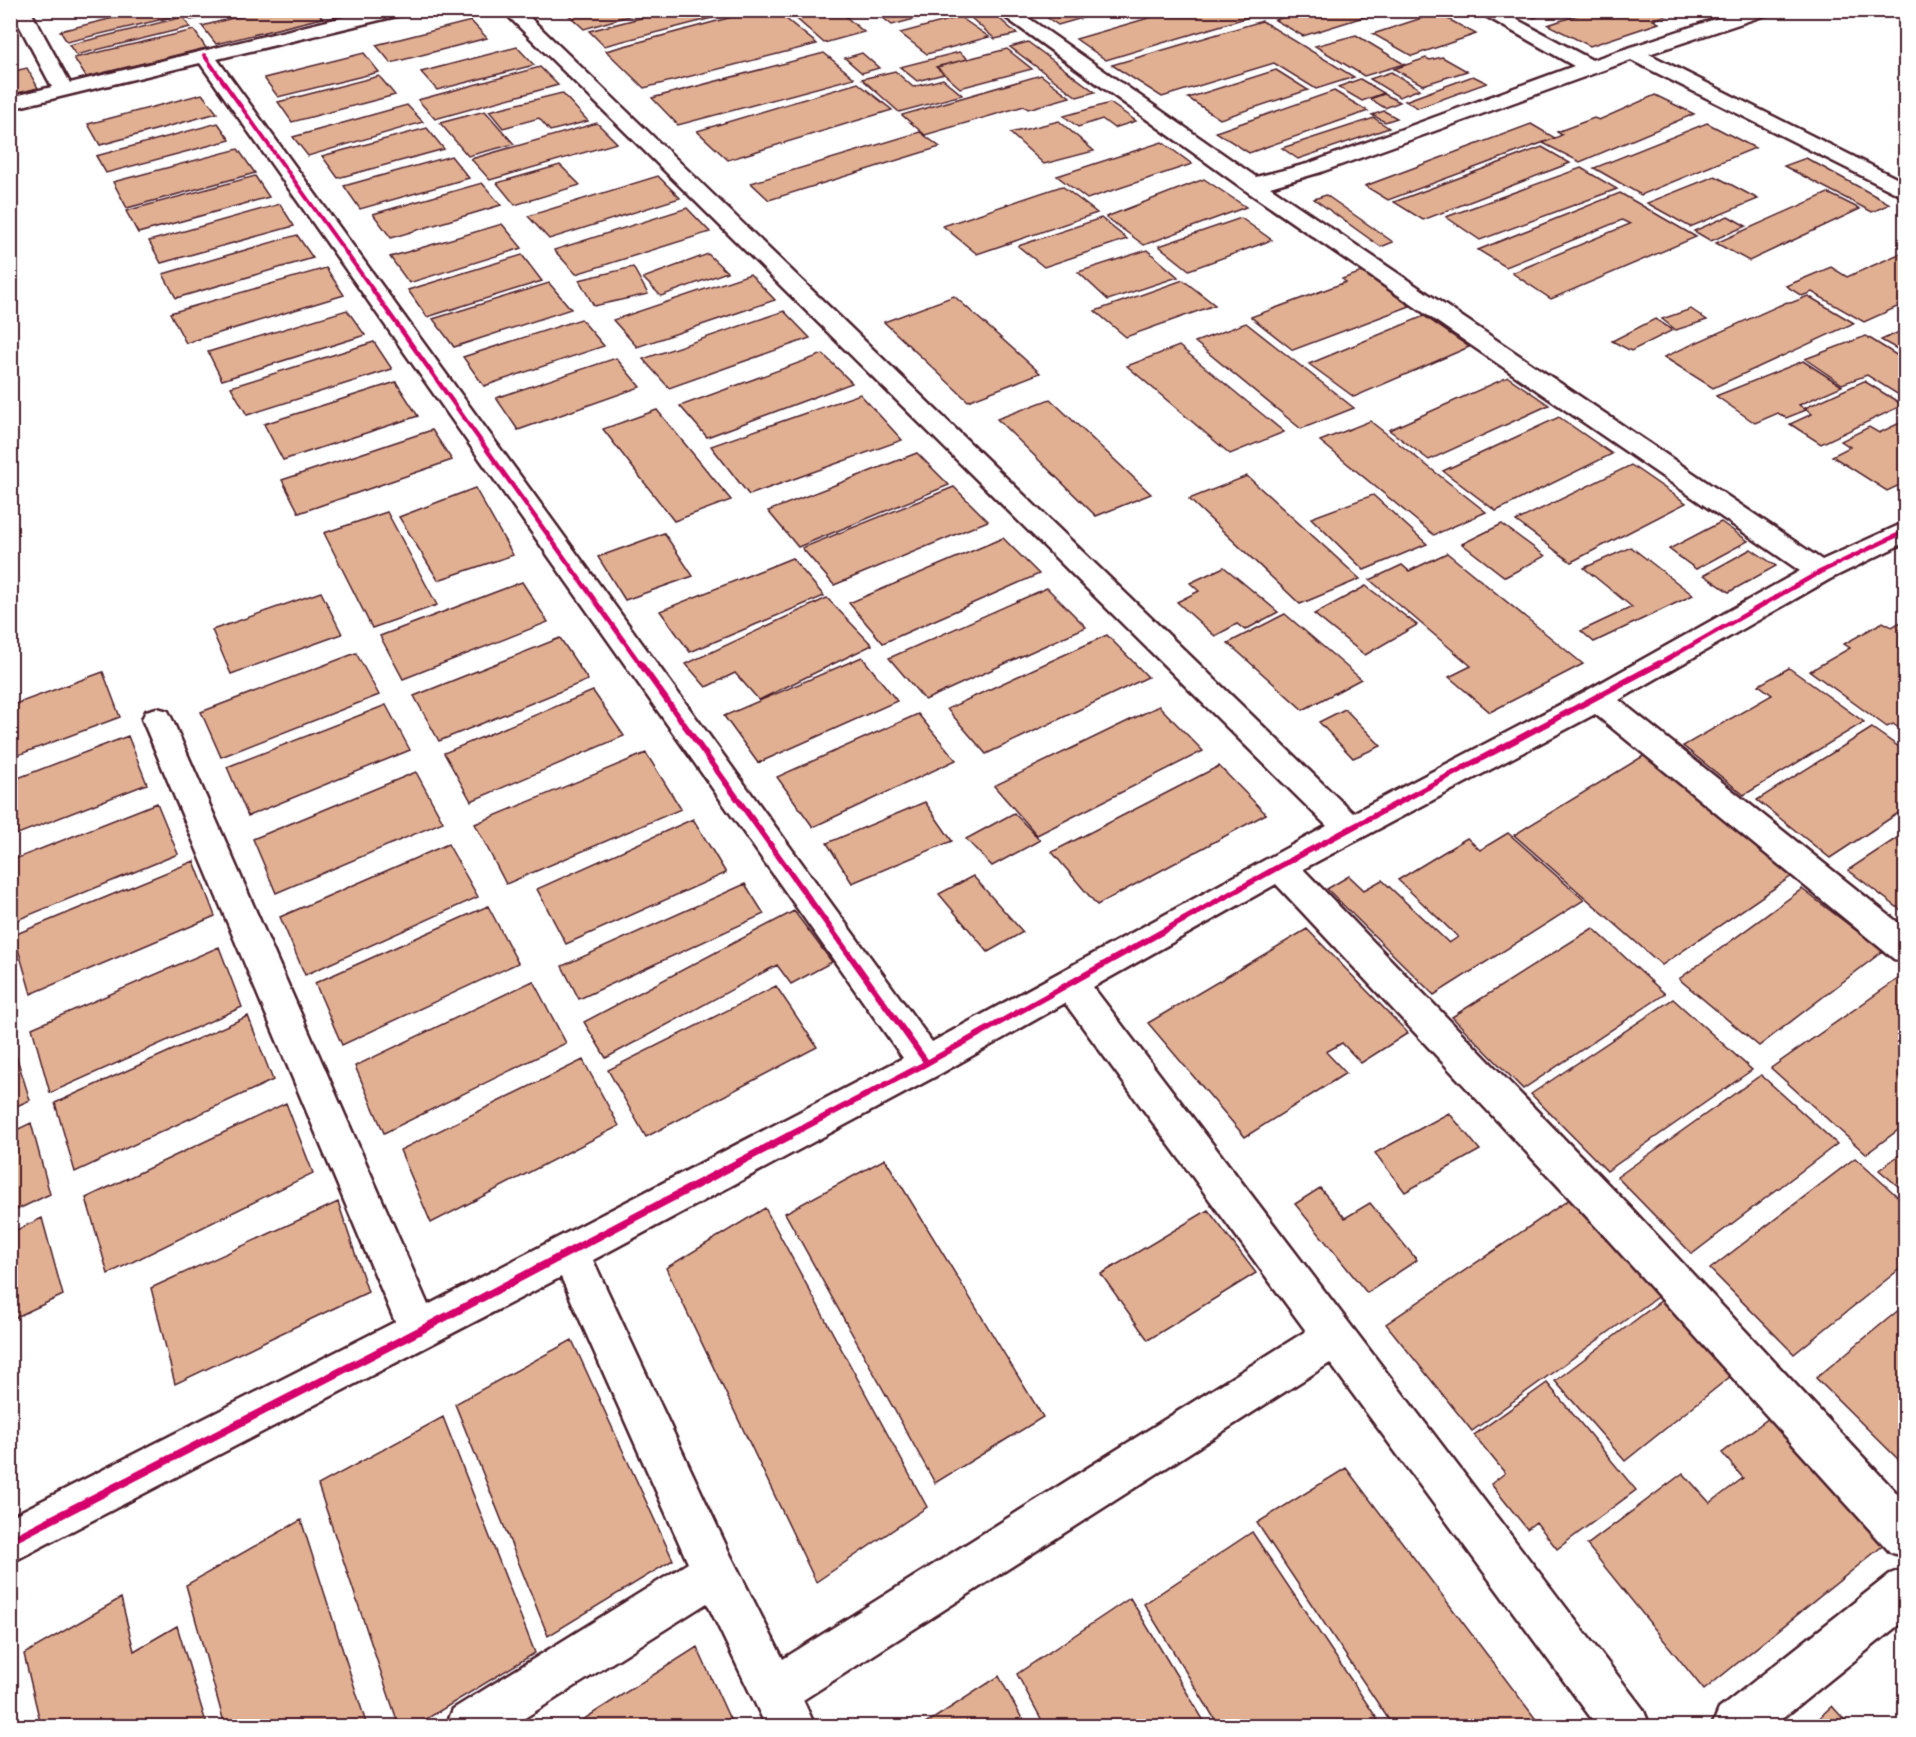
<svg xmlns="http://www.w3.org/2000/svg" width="1916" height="1737" viewBox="0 0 1916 1737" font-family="Caveat,sans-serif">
  <rect width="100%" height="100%" fill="#fff"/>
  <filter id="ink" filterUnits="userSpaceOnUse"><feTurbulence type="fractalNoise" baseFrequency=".0167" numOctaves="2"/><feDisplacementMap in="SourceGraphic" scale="12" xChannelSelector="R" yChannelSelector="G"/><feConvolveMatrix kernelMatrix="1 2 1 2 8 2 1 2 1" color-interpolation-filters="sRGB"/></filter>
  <g filter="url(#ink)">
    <path fill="#e1af92" stroke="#4a1f2b" stroke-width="1.5" d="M 146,10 L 177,10 L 180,15 L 67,42 L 60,31 Z
      M 185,10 L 238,10 L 191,20 Z
      M 264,10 L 316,10 L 322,18 L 216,44 L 202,26 Z
      M 563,10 L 649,10 L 584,29 Z
      M 672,10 L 743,10 L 604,46 L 589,31 Z
      M 758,10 L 775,10 L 817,44 L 644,88 L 606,51 Z
      M 800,10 L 870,10 L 871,11 L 846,17 L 864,32 L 824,43 L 790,13 Z
      M 873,10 L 948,10 L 892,25 Z
      M 1036,10 L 1110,10 L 1058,25 Z
      M 1176,10 L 1238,10 L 1249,17 L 1106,60 L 1076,39 Z
      M 1247,10 L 1278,10 L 1257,17 Z
      M 1306,10 L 1386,10 L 1303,36 L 1275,20 Z
      M 1520,10 L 1557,10 L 1534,18 Z
      M 1592,10 L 1683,10 L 1653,20 L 1659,23 L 1590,46 L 1548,25 Z
      M 992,12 L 1017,34 L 995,39 L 970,17 Z
      M 1437,13 L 1476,34 L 1412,56 L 1373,34 Z
      M 183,17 L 190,27 L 76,55 L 69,45 Z
      M 960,17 L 989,37 L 927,54 L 900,33 Z
      M 471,21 L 487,38 L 391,63 L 376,45 Z
      M 1262,21 L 1354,77 L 1316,89 L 1274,63 L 1162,97 L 1112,65 Z
      M 194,30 L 206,48 L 86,77 L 74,58 Z
      M 1356,35 L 1404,64 L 1364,76 L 1315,46 Z
      M 1028,42 L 1095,92 L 1077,97 L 1010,47 Z
      M 517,47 L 534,65 L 437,90 L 421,72 Z
      M 1007,49 L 1032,69 L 960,88 L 936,67 Z
      M 959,52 L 968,59 L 937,67 L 944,74 L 917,81 L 900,67 Z
      M 364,53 L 379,72 L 278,97 L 264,78 Z
      M 824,53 L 854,78 L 678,125 L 652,98 Z
      M 862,53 L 879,68 L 862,73 L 845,58 Z
      M 1442,57 L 1467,71 L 1423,85 L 1394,69 L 1426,58 L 1430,60 Z
      M 540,67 L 558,85 L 435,119 L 418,100 Z
      M 27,68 L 38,88 L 10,95 L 10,72 Z
      M 1276,70 L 1308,90 L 1220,119 L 1188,98 Z
      M 895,71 L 913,87 L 943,79 L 962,95 L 899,112 L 862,79 Z
      M 1391,72 L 1420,89 L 1399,97 L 1370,79 Z
      M 1041,75 L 1070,97 L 1028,109 L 1024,106 L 925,135 L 902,115 Z
      M 379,76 L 395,95 L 292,122 L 278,102 Z
      M 1473,76 L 1487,83 L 1418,108 L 1405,101 Z
      M 1360,79 L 1384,93 L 1362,101 L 1338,87 Z
      M 858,83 L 892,110 L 728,160 L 697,131 Z
      M 1334,91 L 1368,111 L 1249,153 L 1216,132 Z
      M 562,93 L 588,121 L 550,131 L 539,118 L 503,128 L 489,111 Z
      M 202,94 L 217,113 L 100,145 L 88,124 Z
      M 1384,94 L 1400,102 L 1385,108 L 1370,99 Z
      M 1655,95 L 1694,114 L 1580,162 L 1543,143 L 1562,135 L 1557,132 L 1594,118 L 1599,120 Z
      M 1110,103 L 1136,121 L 1114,128 L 1102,119 L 1078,127 L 1064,116 Z
      M 407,105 L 423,122 L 308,156 L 293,137 Z
      M 485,111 L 514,144 L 468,156 L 440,123 Z
      M 1384,111 L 1397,118 L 1385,122 L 1372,115 Z
      M 1374,118 L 1389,128 L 1298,159 L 1282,148 Z
      M 1059,121 L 1094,151 L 1044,164 L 1010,133 Z
      M 218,123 L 230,140 L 106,173 L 96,156 Z
      M 597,123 L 617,143 L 490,180 L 471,159 Z
      M 1707,123 L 1755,148 L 1641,195 L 1594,168 Z
      M 1531,124 L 1555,138 L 1388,200 L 1365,186 Z
      M 427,128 L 444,149 L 338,178 L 322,156 Z
      M 920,132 L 940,147 L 769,200 L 751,183 Z
      M 1162,142 L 1192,164 L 1087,199 L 1057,176 Z
      M 1542,147 L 1570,163 L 1423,220 L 1394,202 Z
      M 238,149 L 255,173 L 127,208 L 113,182 Z
      M 451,156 L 469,178 L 360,209 L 344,186 Z
      M 1806,158 L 1890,204 L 1872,212 L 1784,166 Z
      M 560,165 L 580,185 L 515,205 L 497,183 Z
      M 1581,168 L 1617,189 L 1480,240 L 1446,217 Z
      M 255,176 L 269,197 L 138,233 L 126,211 Z
      M 658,176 L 680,198 L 549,239 L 528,216 Z
      M 1715,176 L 1758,199 L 1690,227 L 1647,203 Z
      M 1204,179 L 1246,207 L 1144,245 L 1106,217 Z
      M 482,183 L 501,205 L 391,238 L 373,214 Z
      M 1062,186 L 1097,213 L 977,254 L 943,226 Z
      M 1620,193 L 1696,237 L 1551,299 L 1512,273 L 1630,224 L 1622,220 L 1506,267 L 1478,250 Z
      M 1828,193 L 1860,209 L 1749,261 L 1716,243 Z
      M 1326,195 L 1393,242 L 1381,247 L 1314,199 Z
      M 280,204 L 294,226 L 161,263 L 149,241 Z
      M 687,208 L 710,232 L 576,274 L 554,250 Z
      M 1728,216 L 1746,226 L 1711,241 L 1694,231 Z
      M 1101,218 L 1127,239 L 1044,267 L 1018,246 Z
      M 1241,218 L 1272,240 L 1189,270 L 1159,246 Z
      M 502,224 L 522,248 L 409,283 L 390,257 Z
      M 297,235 L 313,258 L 176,298 L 163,274 Z
      M 1147,250 L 1178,277 L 1108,300 L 1078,272 Z
      M 1906,251 L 1906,303 L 1864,322 L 1812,292 L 1802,296 L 1786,286 L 1831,267 L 1847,277 Z
      M 708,254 L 727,272 L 661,296 L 643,278 Z
      M 522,255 L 542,281 L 427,317 L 408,290 Z
      M 633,267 L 648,294 L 594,306 L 579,280 Z
      M 326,268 L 344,295 L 186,343 L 170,313 Z
      M 1362,272 L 1410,306 L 1293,350 L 1251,317 L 1346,282 L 1342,279 Z
      M 750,274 L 775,300 L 637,347 L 613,320 Z
      M 1183,280 L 1215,305 L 1126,337 L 1095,311 Z
      M 549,283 L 571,309 L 454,347 L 433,319 Z
      M 954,296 L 1040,373 L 968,401 L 884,322 Z
      M 1808,296 L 1854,323 L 1713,388 L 1664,357 L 1787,302 L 1791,303 Z
      M 1691,309 L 1707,320 L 1676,330 L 1662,319 Z
      M 347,310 L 365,335 L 222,380 L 208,352 Z
      M 784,311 L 810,338 L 669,388 L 643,359 Z
      M 1424,316 L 1469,347 L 1354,397 L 1309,364 Z
      M 581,319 L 604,346 L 484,386 L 463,357 Z
      M 1655,319 L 1673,330 L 1631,351 L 1612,341 Z
      M 1246,323 L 1354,408 L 1301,429 L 1195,342 Z
      M 1906,329 L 1906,354 L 1881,340 Z
      M 1866,336 L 1906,361 L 1906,396 L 1902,397 L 1867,375 L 1842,384 L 1805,359 Z
      M 374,342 L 392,369 L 247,415 L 231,387 Z
      M 1179,346 L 1284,432 L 1230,454 L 1127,366 Z
      M 823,354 L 852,383 L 707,437 L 680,406 Z
      M 616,358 L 640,387 L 518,430 L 496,398 Z
      M 1803,361 L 1842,386 L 1799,405 L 1806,410 L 1786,418 L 1778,413 L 1755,423 L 1716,396 Z
      M 1508,377 L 1549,405 L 1429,460 L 1389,430 Z
      M 1864,381 L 1903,405 L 1821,444 L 1790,424 L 1812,414 L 1805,408 Z
      M 396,382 L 418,416 L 283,460 L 264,424 Z
      M 860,394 L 902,440 L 749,495 L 711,446 Z
      M 1050,399 L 1151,494 L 1096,516 L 997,419 Z
      M 657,410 L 731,500 L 674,521 L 603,429 Z
      M 1559,417 L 1612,454 L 1496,511 L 1443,471 Z
      M 1906,420 L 1906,482 L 1887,491 L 1832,456 L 1850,447 L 1841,441 L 1869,427 L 1879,433 Z
      M 1370,421 L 1486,512 L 1434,535 L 1320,441 Z
      M 432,430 L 452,460 L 299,513 L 282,480 Z
      M 917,453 L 949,485 L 798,547 L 768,511 Z
      M 1631,465 L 1686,503 L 1571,562 L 1516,521 Z
      M 1247,476 L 1360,579 L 1300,604 L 1189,499 Z
      M 954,487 L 988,521 L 834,585 L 802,548 Z
      M 475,488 L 513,555 L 438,580 L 399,517 Z
      M 1373,495 L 1427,544 L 1364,570 L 1311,518 Z
      M 387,512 L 437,605 L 372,628 L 324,533 Z
      M 1721,522 L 1748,541 L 1696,569 L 1669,549 Z
      M 1502,524 L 1545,556 L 1505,577 L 1462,544 Z
      M 664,533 L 693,576 L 625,600 L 598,557 Z
      M 1003,538 L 1039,574 L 883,643 L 849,603 Z
      M 1631,547 L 1693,595 L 1594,642 L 1581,631 L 1632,607 L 1584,568 Z
      M 1751,549 L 1776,566 L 1729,592 L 1704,575 Z
      M 1447,553 L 1583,664 L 1490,712 L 1449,677 L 1471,666 L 1370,580 L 1402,565 L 1409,571 Z
      M 792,558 L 824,596 L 690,652 L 660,611 Z
      M 1224,567 L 1278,612 L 1245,630 L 1237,624 L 1215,636 L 1177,602 L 1199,591 L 1190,583 Z
      M 522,582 L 548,622 L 403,679 L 380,636 Z
      M 1366,586 L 1417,625 L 1365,655 L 1314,614 Z
      M 1047,588 L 1086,627 L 925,700 L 889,658 Z
      M 321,592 L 342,634 L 231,674 L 212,630 Z
      M 827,598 L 872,645 L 759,700 L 735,673 L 706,687 L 686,664 Z
      M 1285,614 L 1361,679 L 1303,710 L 1228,643 Z
      M 1906,619 L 1906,733 L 1893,724 L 1887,727 L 1810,671 L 1850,648 L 1844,644 L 1883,622 L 1892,627 Z
      M 1107,635 L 1148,677 L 986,754 L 947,709 Z
      M 560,638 L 588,680 L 439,741 L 414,696 Z
      M 356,653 L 379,695 L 221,757 L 201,712 Z
      M 862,657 L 897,701 L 758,763 L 724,716 Z
      M 1789,668 L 1864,722 L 1744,795 L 1683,746 L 1772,695 L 1759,685 Z
      M 103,672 L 120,717 L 10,758 L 10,706 Z
      M 593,691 L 624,736 L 471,801 L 444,753 Z
      M 386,705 L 410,750 L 248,816 L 227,767 Z
      M 1159,706 L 1203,751 L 1037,835 L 994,786 Z
      M 1345,709 L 1381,746 L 1353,758 L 1319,722 Z
      M 918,714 L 956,760 L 813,827 L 777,777 Z
      M 1872,728 L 1906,752 L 1906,808 L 1830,858 L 1757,800 Z
      M 128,736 L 147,784 L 10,837 L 10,781 Z
      M 646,753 L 681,809 L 506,884 L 475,824 Z
      M 1645,755 L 1795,874 L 1662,965 L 1514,835 Z
      M 1219,766 L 1266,814 L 1097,905 L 1052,852 Z
      M 416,772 L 443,822 L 276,893 L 253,839 Z
      M 925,802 L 952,841 L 852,883 L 827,843 Z
      M 157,803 L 178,854 L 10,923 L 10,861 Z
      M 1014,813 L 1040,840 L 992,866 L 966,839 Z
      M 693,819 L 726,873 L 566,944 L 537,889 Z
      M 1906,832 L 1906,914 L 1848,870 Z
      M 1508,833 L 1584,900 L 1434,995 L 1327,889 L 1349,876 L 1364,890 L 1382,880 L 1449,943 L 1458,937 L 1398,880 L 1467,838 L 1480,850 Z
      M 448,844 L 478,897 L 305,975 L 280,917 Z
      M 194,861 L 215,916 L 31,994 L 14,935 Z
      M 973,876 L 1023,932 L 988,952 L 939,894 Z
      M 745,884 L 764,914 L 579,999 L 562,966 Z
      M 1802,889 L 1883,951 L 1759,1046 L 1679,979 Z
      M 488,906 L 518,963 L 342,1045 L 315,983 Z
      M 794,911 L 832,962 L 791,984 L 777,965 L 606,1058 L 584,1022 Z
      M 1593,928 L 1665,994 L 1523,1089 L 1452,1017 Z
      M 1307,929 L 1408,1033 L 1361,1063 L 1342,1043 L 1326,1052 L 1346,1073 L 1245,1137 L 1148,1023 Z
      M 219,947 L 242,1007 L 50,1093 L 32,1028 Z
      M 1902,976 L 1906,978 L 1906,1124 L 1866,1154 L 1771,1068 Z
      M 533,981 L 566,1043 L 384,1133 L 355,1066 Z
      M 776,986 L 817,1047 L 646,1137 L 608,1070 Z
      M 1673,999 L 1752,1070 L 1607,1171 L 1531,1094 Z
      M 248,1016 L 273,1080 L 75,1172 L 55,1103 Z
      M 10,1036 L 30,1100 L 10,1109 Z
      M 583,1060 L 619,1126 L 431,1223 L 400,1150 Z
      M 1761,1075 L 1837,1144 L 1692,1254 L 1617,1177 Z
      M 286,1103 L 313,1173 L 108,1274 L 86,1198 Z
      M 1449,1113 L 1480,1150 L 1405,1192 L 1375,1153 Z
      M 31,1123 L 50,1194 L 10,1213 L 10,1133 Z
      M 1906,1150 L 1906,1193 L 1879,1170 Z
      M 1855,1158 L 1906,1204 L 1906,1264 L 1794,1354 L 1710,1269 Z
      M 885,1159 L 1043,1417 L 935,1483 L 785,1213 Z
      M 1320,1188 L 1345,1218 L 1370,1203 L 1417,1260 L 1367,1293 L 1295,1204 Z
      M 1570,1199 L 1660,1295 L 1472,1431 L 1386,1324 Z
      M 338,1202 L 368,1292 L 175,1384 L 151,1288 Z
      M 765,1208 L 927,1507 L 816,1582 L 666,1268 Z
      M 1208,1210 L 1256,1273 L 1148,1340 L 1101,1274 Z
      M 42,1218 L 63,1295 L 10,1320 L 10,1233 Z
      M 1670,1294 L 1741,1368 L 1625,1461 L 1555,1381 Z
      M 1906,1304 L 1906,1467 L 1816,1378 Z
      M 572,1340 L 673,1560 L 548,1636 L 455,1404 Z
      M 1547,1383 L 1636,1490 L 1557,1549 L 1536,1522 L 1527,1529 L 1491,1484 L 1505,1473 L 1474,1435 Z
      M 443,1417 L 535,1653 L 415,1726 L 399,1726 L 318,1485 Z
      M 1769,1418 L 1885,1544 L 1704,1690 L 1587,1545 L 1683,1473 L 1710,1503 L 1743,1478 L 1722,1453 Z
      M 1346,1468 L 1541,1726 L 1393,1726 L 1257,1523 Z
      M 301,1520 L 367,1726 L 225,1726 L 186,1585 Z
      M 1252,1532 L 1382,1726 L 1219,1726 L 1144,1604 Z
      M 121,1598 L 134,1651 L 177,1626 L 207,1726 L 41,1726 L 24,1654 Z
      M 1130,1598 L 1207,1726 L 1045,1726 L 1017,1674 Z
      M 697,1647 L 733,1726 L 573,1726 Z
      M 999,1676 L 1026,1726 L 922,1726 Z
      M 1832,1706 L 1850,1726 L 1810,1726 Z"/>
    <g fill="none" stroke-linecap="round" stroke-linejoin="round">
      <defs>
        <path id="minor" d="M 11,10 L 30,10 L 70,83 L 373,10 L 407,10 L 405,14 L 217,59 L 932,1042 L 1327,826 L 502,10 L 522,10 L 1353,813 L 1586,691 L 1800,571 L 1245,190 L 995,10 L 1017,10 L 1256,177 L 1307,164 L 1574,66 L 1475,10 L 1499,10 L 1592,60 L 1742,10 L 1771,10 L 1769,14 L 1649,54 L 1906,183 L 1906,198 L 1631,60 L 1321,172 L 1270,187 L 1822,560 L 1906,522 L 1906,542 L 1830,579 L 1619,700 L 1906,929 L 1906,963 L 1894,959 L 1595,714 L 1303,869 L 1630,1207 L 1906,1503 L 1906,1558 L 1890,1552 L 1602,1233 L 1276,884 L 1093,987 L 1643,1709 L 1650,1726 L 1597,1726 L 1330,1363 L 803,1700 L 815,1726 L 766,1726 L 707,1603 L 512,1726 L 446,1726 L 453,1709 L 688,1563 L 561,1277 L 10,1563 L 10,1517 L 395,1322 L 142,719 L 146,711 L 157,708 L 168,711 L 172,719 L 428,1305 L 903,1058 L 200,63 L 10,109 L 10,97 L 52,87 ZM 1065,1003 L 1306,1331 L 783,1659 L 731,1556 L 593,1260 L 940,1074 Z
          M 1906,1568 L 1906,1619 L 1773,1726 L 1712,1726 L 1719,1709 L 1890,1574 Z"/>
      </defs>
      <use href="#minor" stroke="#4a1f2b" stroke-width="5"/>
      <use href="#minor" fill="#fff" fill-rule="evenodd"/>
      <defs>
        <path id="cycleway-far3" d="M 204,55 L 375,293"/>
        <path id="cycleway-far2" d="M 374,292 L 641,665
          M 1657,665 L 1820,572 L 1906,531"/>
        <path id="cycleway-far1" d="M 640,663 L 927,1063
          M 786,1137 L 927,1063 L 1280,866 L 1660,663"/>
        <path id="cycleway" d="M 10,1541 L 419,1331 L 789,1136"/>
      </defs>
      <use href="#cycleway-far3" stroke="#fff" stroke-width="6"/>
      <use href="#cycleway-far2" stroke="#fff" stroke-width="8"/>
      <use href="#cycleway-far1" stroke="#fff" stroke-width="10"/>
      <use href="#cycleway" stroke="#fff" stroke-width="11"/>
      <use href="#cycleway-far3" stroke="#d6006c" stroke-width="4"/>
      <use href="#cycleway-far2" stroke="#d6006c" stroke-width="4.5"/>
      <use href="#cycleway-far1" stroke="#d6006c" stroke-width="6"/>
      <use href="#cycleway" stroke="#d6006c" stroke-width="8"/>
    </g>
  </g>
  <rect width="1916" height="1737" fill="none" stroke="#fff" stroke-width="36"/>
  <rect x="18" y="18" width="1880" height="1701" fill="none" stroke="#4a1f2b" stroke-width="2" filter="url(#ink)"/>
</svg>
